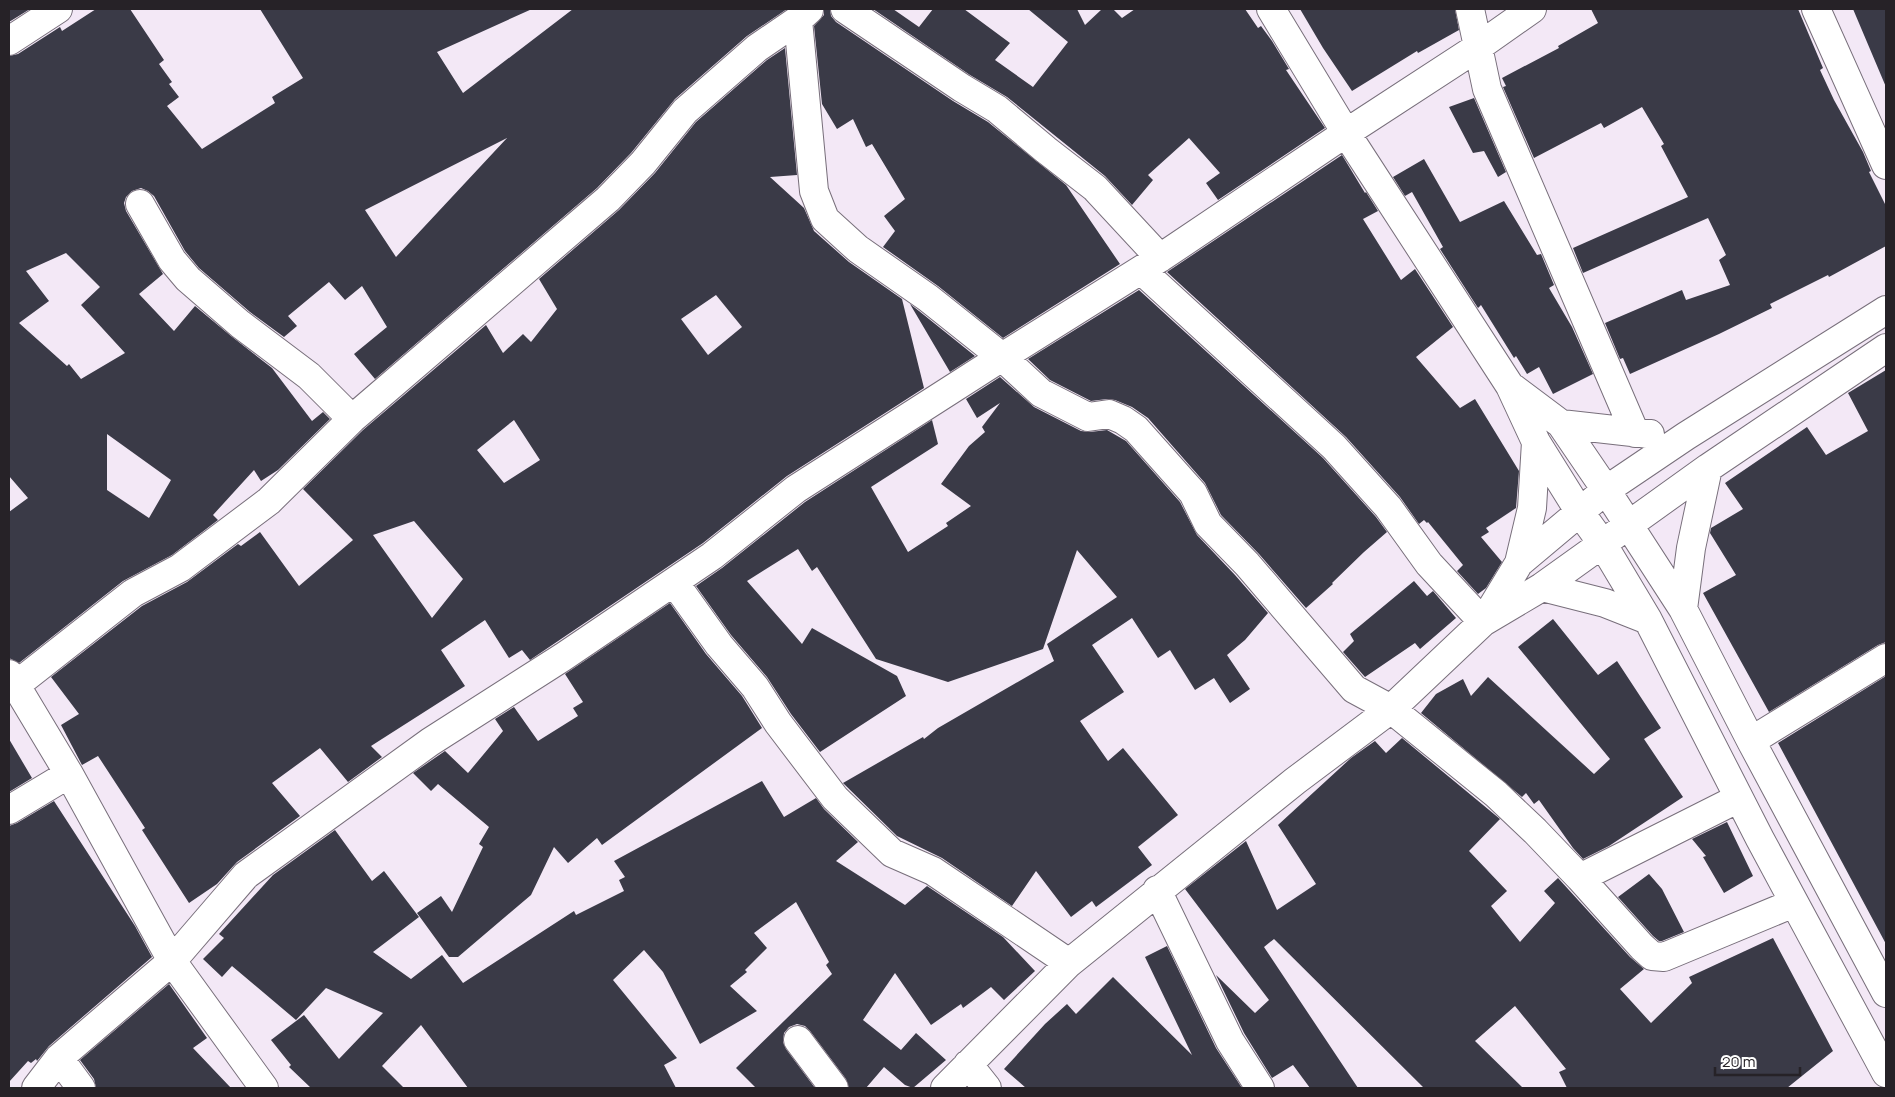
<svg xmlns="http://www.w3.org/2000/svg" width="1895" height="1097" viewBox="0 0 1895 1097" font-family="Manrope,sans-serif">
  <rect width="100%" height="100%" fill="#f3e8f6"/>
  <path fill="#3a3a47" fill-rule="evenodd" d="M 9,9 L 30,9 L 9,22 Z
    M 96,9 L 130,9 L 164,60 L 159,64 L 172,82 L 169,84 L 179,97 L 167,106 L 202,149 L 275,103 L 272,97 L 303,78 L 260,9 L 532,9 L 437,52 L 463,93 L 573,9 L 787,9 L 747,36 L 675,99 L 631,153 L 597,188 L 375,379 L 354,354 L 387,327 L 362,286 L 345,300 L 329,282 L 288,316 L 297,326 L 284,337 L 250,312 L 199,268 L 185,251 L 154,196 L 148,191 L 141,188 L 132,191 L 126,197 L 124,203 L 126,211 L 163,274 L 139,294 L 174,331 L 195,306 L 231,336 L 272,368 L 312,421 L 323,412 L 330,419 L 278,470 L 261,481 L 254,470 L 213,515 L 218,520 L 172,555 L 123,581 L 19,663 L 9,658 L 9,512 L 28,498 L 9,476 L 9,56 L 18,54 L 60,27 L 62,31 ZM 507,138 L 396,257 L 365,210 ZM 66,253 L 100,287 L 81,305 L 125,353 L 81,379 L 69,364 L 67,366 L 19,323 L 49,301 L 26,271 ZM 107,434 L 171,480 L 149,518 L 107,490 Z
    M 824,9 L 830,9 L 831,16 L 836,22 L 953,101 L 988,122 L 1066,185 L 1120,264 L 1003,338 L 938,286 L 883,247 L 895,231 L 884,216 L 905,199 L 872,144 L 866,147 L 853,119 L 837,129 L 822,104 L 814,26 L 824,15 Z
    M 873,9 L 893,9 L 919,27 L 933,9 L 964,9 L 1010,43 L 995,60 L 1033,87 L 1068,42 L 1028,9 L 1077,9 L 1085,25 L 1102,9 L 1113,9 L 1122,18 L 1135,9 L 1245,9 L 1258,28 L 1261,26 L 1272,41 L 1289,69 L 1286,70 L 1325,128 L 1218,200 L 1206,183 L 1220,173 L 1189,138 L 1148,175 L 1153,180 L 1132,205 L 1105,176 L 1007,97 L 970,75 Z
    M 1300,9 L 1455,9 L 1459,30 L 1418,53 L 1417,51 L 1352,91 L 1323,48 Z
    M 1591,9 L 1798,9 L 1823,68 L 1820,70 L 1834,100 L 1863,152 L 1871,171 L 1869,172 L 1886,206 L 1886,246 L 1829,277 L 1828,275 L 1770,304 L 1772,308 L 1719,334 L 1630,374 L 1623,358 L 1620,359 L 1605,323 L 1682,290 L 1686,300 L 1730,285 L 1719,260 L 1726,255 L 1708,218 L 1583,273 L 1573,248 L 1688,197 L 1661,146 L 1664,144 L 1642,107 L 1604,128 L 1601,123 L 1534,158 L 1503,87 L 1506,86 L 1502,78 L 1559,48 L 1558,46 L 1598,23 Z
    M 1853,9 L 1886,9 L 1886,87 Z
    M 785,48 L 797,175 L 770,177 L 804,208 L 814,231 L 849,262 L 902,299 L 924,388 L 787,476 L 703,543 L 530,660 L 522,650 L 509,658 L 485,620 L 441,650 L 465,686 L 371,746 L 382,757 L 348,782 L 320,748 L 272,783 L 300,816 L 237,862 L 217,884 L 189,903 L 142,830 L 145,828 L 98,756 L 82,765 L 61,725 L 79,714 L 51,677 L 142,606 L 187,582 L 238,544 L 241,546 L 260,532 L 299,586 L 353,540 L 303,489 L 363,430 L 486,325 L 503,353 L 523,334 L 531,342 L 557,309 L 539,279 L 619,210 L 655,173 L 696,122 L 767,60 ZM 716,295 L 742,327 L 708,355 L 681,319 ZM 514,420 L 540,460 L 504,483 L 477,450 ZM 414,521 L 463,579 L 432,618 L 373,535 Z
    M 1474,98 L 1506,172 L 1498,177 L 1484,151 L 1473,153 L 1449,107 Z
    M 1342,155 L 1365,193 L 1366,192 L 1378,211 L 1363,219 L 1401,280 L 1415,269 L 1453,327 L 1416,357 L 1460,408 L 1475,399 L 1519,471 L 1516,508 L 1486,528 L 1489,532 L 1481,537 L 1502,562 L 1486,588 L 1478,594 L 1457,571 L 1463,565 L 1428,522 L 1427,523 L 1424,520 L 1419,524 L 1400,497 L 1346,437 L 1167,272 Z
    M 1424,159 L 1460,222 L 1504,201 L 1537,255 L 1541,254 L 1554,285 L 1549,288 L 1572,327 L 1593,374 L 1553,394 L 1539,367 L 1527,374 L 1516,356 L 1514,358 L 1481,305 L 1478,308 L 1440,249 L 1443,247 L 1412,192 L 1405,196 L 1393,177 Z
    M 1139,290 L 1323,458 L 1376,517 L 1387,532 L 1364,552 L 1332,583 L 1333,584 L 1306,608 L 1259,554 L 1221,515 L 1205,483 L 1148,418 L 1132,407 L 1115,400 L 1107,399 L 1091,401 L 1050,380 L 1028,359 Z
    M 910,304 L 919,311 L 975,356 L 950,372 Z
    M 1886,370 L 1886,642 L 1878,645 L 1769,712 L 1703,593 L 1736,575 L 1710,533 L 1711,528 L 1743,509 L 1725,483 L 1807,427 L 1826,455 L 1868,431 L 1848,393 Z
    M 1000,377 L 1034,407 L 1081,431 L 1090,432 L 1107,430 L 1126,441 L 1180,502 L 1197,535 L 1235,575 L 1268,613 L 1245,640 L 1227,655 L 1250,689 L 1230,703 L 1214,678 L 1195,690 L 1170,650 L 1158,658 L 1132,618 L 1092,645 L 1124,692 L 1080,721 L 1108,761 L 1123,748 L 1178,815 L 1138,847 L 1152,865 L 1096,907 L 1092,901 L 1071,917 L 1036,871 L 1012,906 L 942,858 L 897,836 L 843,783 L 923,737 L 924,739 L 938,728 L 1054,661 L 1047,644 L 1117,597 L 1077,550 L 1043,649 L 948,682 L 876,659 L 817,567 L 812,571 L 798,549 L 747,581 L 802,644 L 812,628 L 897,676 L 906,696 L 820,752 L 791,714 L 767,677 L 731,635 L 696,586 L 722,568 L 805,502 L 932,420 L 938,444 L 871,487 L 908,552 L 948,526 L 946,523 L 971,506 L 941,484 L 969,446 L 985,432 L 982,427 L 1000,403 L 977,418 L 966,399 Z
    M 1414,581 L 1427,596 L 1433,591 L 1456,618 L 1420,649 L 1415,643 L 1365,677 L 1343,652 L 1354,641 L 1350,634 Z
    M 670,603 L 706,654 L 742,696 L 762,728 L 602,845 L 597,838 L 568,863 L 554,847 L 531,895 L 458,957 L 449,957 L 417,913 L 441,896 L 452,912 L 483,847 L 479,844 L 489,827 L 438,784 L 431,791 L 413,773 L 445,751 L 468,773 L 503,731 L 495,719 L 514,707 L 538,741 L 578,716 L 573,708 L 583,702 L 565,674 Z
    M 1553,619 L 1598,675 L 1617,661 L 1661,728 L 1644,739 L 1683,797 L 1609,846 L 1583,859 L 1573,848 L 1539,800 L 1534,804 L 1526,793 L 1522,797 L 1421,713 L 1436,694 L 1463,679 L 1471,696 L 1488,677 L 1594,774 L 1610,759 L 1518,647 Z
    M 1886,676 L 1886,944 L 1778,743 Z
    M 1402,738 L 1500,819 L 1469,851 L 1507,891 L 1491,906 L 1520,942 L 1555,903 L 1544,891 L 1558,878 L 1630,957 L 1644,969 L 1620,989 L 1651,1023 L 1692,983 L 1689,977 L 1773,938 L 1833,1051 L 1787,1088 L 1567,1088 L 1559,1072 L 1566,1069 L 1515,1006 L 1475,1041 L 1523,1088 L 1424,1088 L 1274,939 L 1264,947 L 1358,1088 L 1310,1088 L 1293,1065 L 1272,1078 L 1244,1033 L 1216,975 L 1255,1013 L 1269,1000 L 1185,889 L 1246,841 L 1277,910 L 1316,884 L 1278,825 L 1351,758 L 1375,741 L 1386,753 Z
    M 9,739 L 32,778 L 9,792 Z
    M 762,781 L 784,817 L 816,798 L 824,809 L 858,842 L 836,861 L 905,905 L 927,886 L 1003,937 L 1035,971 L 1004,1000 L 991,987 L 963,1008 L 961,1004 L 931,1025 L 895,973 L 863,1020 L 901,1050 L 916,1033 L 946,1060 L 913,1088 L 905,1085 L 884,1067 L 866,1088 L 849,1088 L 846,1079 L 810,1031 L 805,1026 L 797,1024 L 789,1027 L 784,1033 L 783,1042 L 786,1049 L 815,1088 L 756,1088 L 736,1068 L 832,974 L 826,965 L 829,962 L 796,902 L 754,933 L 767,948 L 745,970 L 747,972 L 730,986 L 757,1011 L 700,1044 L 663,972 L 644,950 L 613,980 L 677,1058 L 664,1065 L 676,1088 L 468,1088 L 421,1025 L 382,1066 L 404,1088 L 311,1088 L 289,1067 L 291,1065 L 271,1040 L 304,1015 L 339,1059 L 383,1013 L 326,988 L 296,1020 L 232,966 L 222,977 L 203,959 L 224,938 L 219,934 L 273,875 L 335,830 L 372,881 L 384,871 L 419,917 L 373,952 L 411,979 L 442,955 L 463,983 L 574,911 L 576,915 L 624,891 L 619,880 L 625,877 L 614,861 Z
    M 54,801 L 135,926 L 152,957 L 49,1046 L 37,1061 L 36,1059 L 31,1063 L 28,1061 L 9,1082 L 9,826 L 17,823 Z
    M 1727,822 L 1753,876 L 1724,893 L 1703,857 L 1706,856 L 1692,839 Z
    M 1649,874 L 1662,889 L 1684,932 L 1662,941 L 1659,941 L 1653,936 L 1618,897 Z
    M 1167,946 L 1216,1048 L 1242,1088 L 1026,1088 L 1004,1069 L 1045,1024 L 1067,1004 L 1076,1014 L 1113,977 L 1192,1055 L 1145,957 Z
    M 169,984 L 207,1038 L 193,1048 L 231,1088 L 96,1088 L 94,1079 L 80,1060 Z"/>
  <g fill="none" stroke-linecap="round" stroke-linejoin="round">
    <defs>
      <path id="minor" d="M 845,9 L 962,88 L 997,109 L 1046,150 L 1095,188 L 1160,258
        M 1271,9 L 1346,133 L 1510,386 L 1536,442 L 1579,511 L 1602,543 L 1648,620 L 1760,839 L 1886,1073
        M 1470,9 L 1487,89 L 1635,433
        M 1816,9 L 1886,165
        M 798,20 L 814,191 L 825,219 L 858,249 L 928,298 L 1002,357 L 1041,393 L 1088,417 L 1109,414 L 1123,420 L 1136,429 L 1193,493 L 1208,524 L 1247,564 L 1354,689 L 1391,709 L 1496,794 L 1535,831 L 1580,878 L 1642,947 L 1652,956 L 1664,957 L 1794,903
        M 9,41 L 58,9
        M 140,204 L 172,260 L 188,279 L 240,324 L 309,376 L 352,419
        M 1141,270 L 1334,447 L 1388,507 L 1429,564 L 1483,622
        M 1513,388 L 1561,424 L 1606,490 L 1683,609 L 1751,741 L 1886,993
        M 1561,424 L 1650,434
        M 1519,563 L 1532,508 L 1536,442
        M 674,582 L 719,645 L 755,687 L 778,723 L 835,798 L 892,853 L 933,871 L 1069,963
        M 1542,587 L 1605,603 L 1648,620
        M 1683,609 L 1691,548 L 1708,468
        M 1485,619 L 1519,563 L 1606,490 L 1686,436 L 1886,310
        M 9,674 L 69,774 L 172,961 L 264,1088
        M 16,685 L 133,593 L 180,568 L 269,501 L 352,419 L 608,199 L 643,163 L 685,111 L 757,48 L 798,20 L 809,10
        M 1751,741 L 1886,658
        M 9,810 L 69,774
        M 1580,878 L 1739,798
        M 1157,890 L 1230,1041 L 1260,1088
        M 798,1040 L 834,1088
        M 59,1058 L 81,1088
        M 968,1064 L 987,1088
        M 36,1088 L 59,1058 L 172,961 L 246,875 L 430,742 L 563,657 L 712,556 L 796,489 L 1002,357 L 1160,258 L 1346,133 L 1478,47 L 1532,9
        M 945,1088 L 1069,963 L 1295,781 L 1391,709 L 1483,622 L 1542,587 L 1708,468 L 1886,348"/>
    </defs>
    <use href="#minor" stroke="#786f7b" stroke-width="30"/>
    <use href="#minor" stroke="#fff" stroke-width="28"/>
  </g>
  <rect width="1895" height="1097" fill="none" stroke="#262227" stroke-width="20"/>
  <path d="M1715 1067v8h85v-8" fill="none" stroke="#262227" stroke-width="2.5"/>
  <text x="1722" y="1067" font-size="15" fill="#262227" stroke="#ffffff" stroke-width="4" paint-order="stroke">20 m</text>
</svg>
